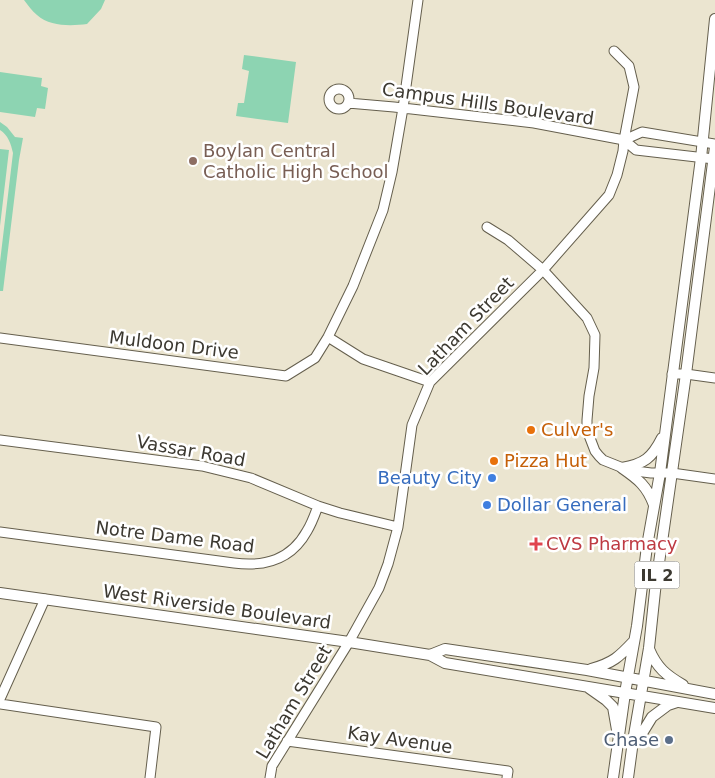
<svg xmlns="http://www.w3.org/2000/svg" width="715" height="778" viewBox="0 0 715 778" font-family="'DejaVu Sans',sans-serif">
  <rect width="100%" height="100%" fill="#ebe5d0"/>
  <path fill="#8dd4b2" d="M 24,0 L 105,0 L 101,9 L 87,24 C 72,26 50,27 37,15 C 32,11 28,5 24,0 Z
    M 244,55 L 296,62 L 288,123 L 236,116 L 238,103 L 244,103 L 249,71 L 242,69 Z
    M 0,72 L 42,78 L 41,86 L 48,88 L 45,109 L 37,108 L 35,117 L 0,112 Z
    M 0,122 L 7,127 L 15,137 L 23,138 L 19,160 L 3,291 L 0,291 L 0,262 L 13,153 C 11,144 8,135 0,130 Z
    M 0,149 L 9,150 L 0,226 Z"/>
  <g fill="none" stroke-linecap="round" stroke-linejoin="round">
    <defs>
      <path id="minor" d="M329 99a10 10 0 1 1 20 0a10 10 0 1 1-20 0Z
        M 348,103 L 394,107 L 534,123 L 624,140 L 636,150 L 714,159
        M 624,140 L 642,132 L 715,144
        M 487,227 L 508,240 L 543,270 L 587,318 L 595,335 L 594,368 L 589,396 L 587,420 L 587,430 L 590,438 L 595,451 L 599,456 L 603,460 L 628,470 L 651,473 L 672,473 L 715,479
        M 328,337 L 363,359 L 430,382
        M 0,338 L 286,376 L 315,358 L 328,337 L 353,286 L 383,210 L 392,172 L 403,108 L 418,0
        M 672,374 L 686,374 L 715,378
        M 0,440 L 202,466 L 251,478 L 318,506 L 340,513 L 398,527
        M 0,532 L 234,563 C 265,567 291,560 307,531 C 312,523 315,514 318,506
        M 0,699 L 45,599
        M 0,704 L 156,727 L 150,778
        M 287,741 L 508,771 L 507,778
        M 270,778 L 272,766 L 349,642 L 379,588 L 388,564 L 398,527 L 412,425 L 430,382 L 543,270 L 609,195 L 617,175 L 623,151 L 624,140 L 634,87 L 629,66 L 614,51"/>
      <path id="major" d="M 622,468 C 644,464 652,458 662,438
        M 622,468 C 638,479 647,486 654,505
        M 0,593 L 349,642 L 430,655 L 445,663 L 715,708
        M 649,649 C 657,668 666,675 683,685
        M 430,655 L 445,649 L 587,670 L 715,694
        M 591,669 C 613,663 619,657 634,641
        M 589,688 L 606,700 L 613,707 L 617,730
        M 633,741 L 641,735 L 652,717 L 668,705 L 677,702
        M 613,778 L 625,693 L 637,626 L 647,546 L 660,473 L 701,158 L 715,19
        M 628,778 L 633,741 L 649,648 L 655,591 L 686,374 L 715,147"/>
    </defs>
    <use href="#minor" stroke="#655f4d" stroke-width="11"/>
    <use href="#major" stroke="#655f4d" stroke-width="12"/>
    <use href="#minor" stroke="#fff" stroke-width="9"/>
    <use href="#major" stroke="#fff" stroke-width="10"/>
  </g>
  <circle fill="#8d6e63" stroke="#fff" stroke-width="2" cx="193" cy="161" r="5"/>
  <g fill="#e8710a" stroke="#fff" stroke-width="2">
    <circle cx="531" cy="430" r="5"/>
    <circle cx="494" cy="461" r="5"/>
  </g>
  <g fill="#3f7fe0" stroke="#fff" stroke-width="2">
    <circle cx="492" cy="478" r="5"/>
    <circle cx="487" cy="505" r="5"/>
  </g>
  <path fill="#e0444e" stroke="#fff" stroke-width="2" d="M533.5 536.5h5v5h5v5h-5v5h-5v-5h-5v-5h5z"/>
  <circle fill="#5c6f8a" stroke="#fff" stroke-width="2" cx="669" cy="740" r="5"/>
  <g text-anchor="middle" stroke-width="5" stroke-linejoin="round" paint-order="stroke">
    <rect fill="#fff" stroke="#76746f" stroke-width="1" x="634.5" y="561.5" width="45" height="27" rx="4"/>
    <g font-size="16" font-weight="bold" fill="#3c3931">
      <text x="657" y="581">IL 2</text>
    </g>
    <g font-size="18" fill="#3c3931" stroke="#fff">
      <text transform="translate(488 104) rotate(8)" y="6">Campus Hills Boulevard</text>
      <text transform="translate(466 326) rotate(-46)" y="6">Latham Street</text>
      <text transform="translate(174 345) rotate(7)" y="6">Muldoon Drive</text>
      <text transform="translate(191 451) rotate(10)" y="6">Vassar Road</text>
      <text transform="translate(175 537) rotate(7)" y="6">Notre Dame Road</text>
      <text transform="translate(217 607) rotate(8)" y="6">West Riverside Boulevard</text>
      <text transform="translate(294 702) rotate(-59)" y="6">Latham Street</text>
      <text transform="translate(400 740) rotate(8)" y="6">Kay Avenue</text>
    </g>
    <g font-size="18" fill="#785e54" stroke="#fff" text-anchor="start">
      <text x="203" y="157">Boylan Central<tspan x="203" dy="21">Catholic High School</tspan></text>
    </g>
    <g font-size="18" fill="#c56008" stroke="#fff" text-anchor="start">
      <text x="541" y="436">Culver's</text>
      <text x="504" y="467">Pizza Hut</text>
    </g>
    <g font-size="18" fill="#366cbe" stroke="#fff" text-anchor="end">
      <text x="482" y="484">Beauty City</text>
      <text x="497" y="511" text-anchor="start">Dollar General</text>
    </g>
    <g font-size="18" fill="#be3a42" stroke="#fff" text-anchor="start">
      <text x="546" y="550">CVS Pharmacy</text>
    </g>
    <g font-size="18" fill="#4e5e75" stroke="#fff" text-anchor="end">
      <text x="659" y="746">Chase</text>
    </g>
  </g>
</svg>
